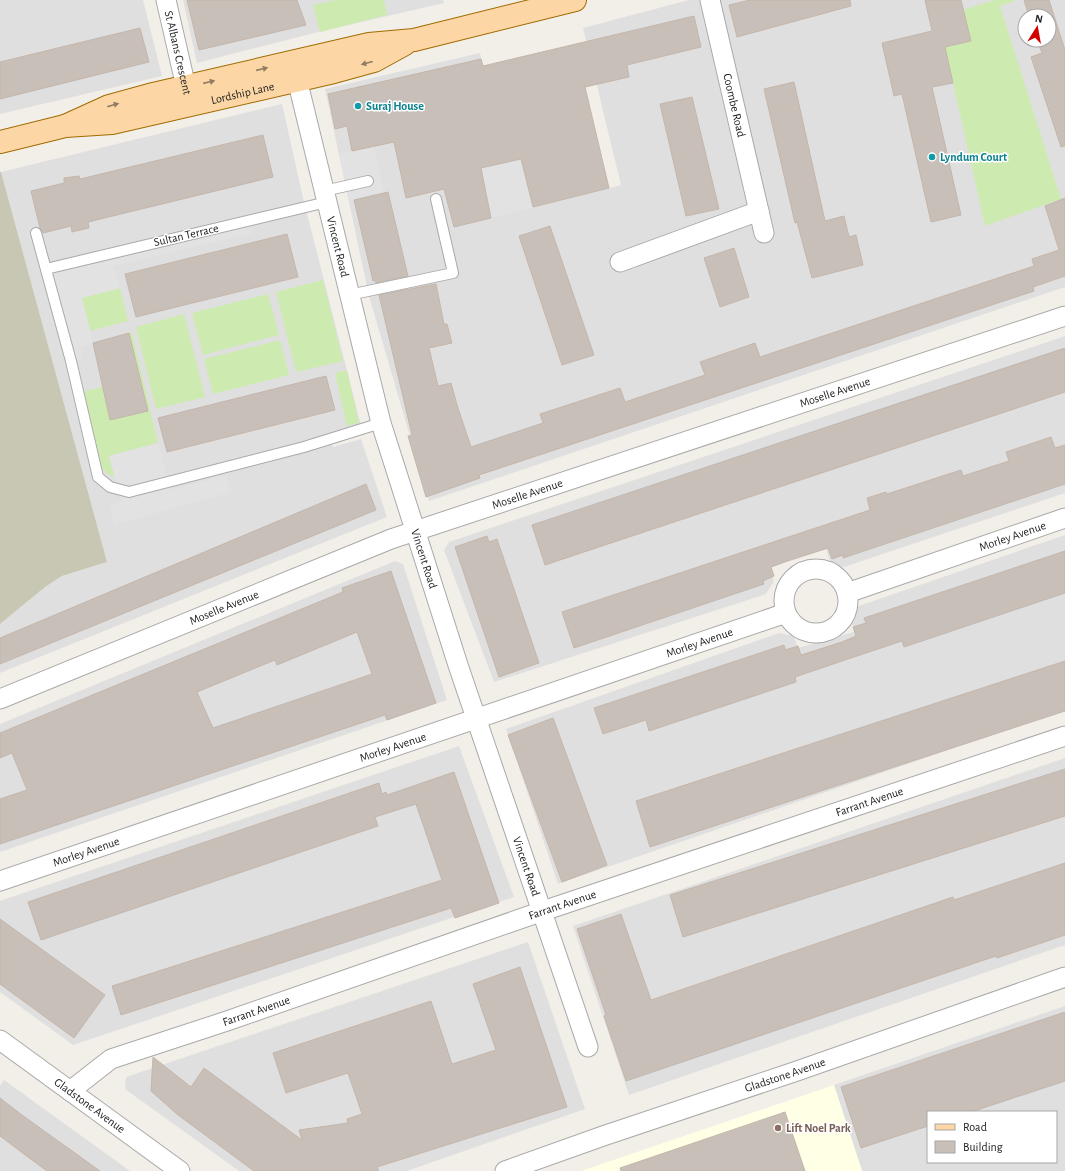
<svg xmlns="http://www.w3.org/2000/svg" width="1065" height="1171" viewBox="0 0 1065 1171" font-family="'Alegreya Sans',sans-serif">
  <rect width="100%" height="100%" fill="#f2efe9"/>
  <path fill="#e0dfdf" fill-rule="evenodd" d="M 0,0 L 143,0 L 162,76 L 0,114 Z
    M 183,0 L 443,0 L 444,3 L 314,33 L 197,63 Z
    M 689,0 L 1065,0 L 1065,287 L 429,501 L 369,296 L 325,89 L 480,53 L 490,95 L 455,160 L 469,223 L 621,185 L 583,28 ZM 1025,16 L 1049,16 L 1049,40 L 1025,40 Z
    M 282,104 L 303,198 L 363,433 L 331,442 L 333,447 L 361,439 L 387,517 L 0,673 L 0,624 L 45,587 L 62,576 L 107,562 L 1,172 Z
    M 1065,336 L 1065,493 L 844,567 L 830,562 L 826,549 L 770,568 L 774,581 L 766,594 L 494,682 L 444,550 L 449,542 Z
    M 1065,535 L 1065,710 L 558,884 L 506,729 L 779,633 L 794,636 L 798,648 L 854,632 L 851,618 L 853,608 Z
    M 395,561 L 403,564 L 447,700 L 0,852 L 0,724 Z
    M 459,746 L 514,897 L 73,1045 L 0,992 L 0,901 Z
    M 1065,758 L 1065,945 L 629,1095 L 573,926 Z
    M 528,942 L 585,1109 L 407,1171 L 239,1171 L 125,1089 L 126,1077 Z
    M 1065,1006 L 1065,1171 L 862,1171 L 834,1085 ZM 928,1112 L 1056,1112 L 1056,1162 L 928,1162 Z
    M 4,1080 L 130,1171 L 0,1171 L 0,1086 Z"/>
  <path fill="#ffffe5" d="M 834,1085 L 862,1171 L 581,1171 Z"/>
  <path fill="#c7c7b4" d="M 0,172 L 1,172 L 107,562 L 62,576 L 45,587 L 0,624 Z"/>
  <path fill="#cdebb0" d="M 336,0 L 384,0 L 387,15 L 320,32 L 313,5 Z
    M 994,0 L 1017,0 L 1000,6 L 1061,199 L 985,226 L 945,47 L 963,10 Z
    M 323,280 L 343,361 L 296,372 L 276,292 Z
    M 120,288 L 128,321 L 90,331 L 81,298 Z
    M 268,294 L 279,335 L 203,355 L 192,313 Z
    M 184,314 L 205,397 L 156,409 L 136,327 Z
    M 129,333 L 132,333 L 158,443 L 109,456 L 115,477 L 108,474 L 98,464 L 82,392 L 103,387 L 110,420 L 148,411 Z
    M 280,340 L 289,375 L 213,394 L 204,359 Z
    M 347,370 L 359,423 L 347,426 L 335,373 Z"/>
  <path fill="#e2e2e2" d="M 503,126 L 520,153 L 533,207 L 491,218 L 481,168 L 500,164 Z
    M 374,146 L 384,193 L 349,201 L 339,154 Z
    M 251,224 L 253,233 L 114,266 L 120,288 L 82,298 L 93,343 L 80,346 L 82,358 L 71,361 L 47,272 Z
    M 158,443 L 171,490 L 226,475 L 231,492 L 114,525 L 110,505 L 121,501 L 109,456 Z"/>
  <path fill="#c7bfb8" stroke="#c4b6ab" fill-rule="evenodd" d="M 187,0 L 297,0 L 306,25 L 199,50 Z
    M 750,0 L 850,0 L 851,6 L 737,37 L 729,5 Z
    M 925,0 L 961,0 L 971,41 L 945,47 L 953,83 L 932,87 L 961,215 L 931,222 L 902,94 L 894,96 L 882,43 L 932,31 Z
    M 1024,0 L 1049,0 L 1065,50 L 1065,146 L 1061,147 L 1031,57 L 1042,53 L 1037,40 L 1049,40 L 1049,16 L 1029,16 Z
    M 694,16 L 701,47 L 627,65 L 629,77 L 585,87 L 609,188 L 533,207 L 521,159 L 481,168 L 491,218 L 454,227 L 444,189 L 406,198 L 394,142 L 352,151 L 347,126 L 335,129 L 328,94 L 481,59 L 483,66 Z
    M 140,28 L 149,62 L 0,99 L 0,62 Z
    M 794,82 L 825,221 L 844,216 L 849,237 L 856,235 L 863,265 L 812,278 L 797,222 L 795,223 L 764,89 Z
    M 692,97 L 719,209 L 686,216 L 660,104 Z
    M 263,135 L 273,177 L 88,222 L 89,228 L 72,232 L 71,226 L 43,233 L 40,228 L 31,191 L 64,183 L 64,178 L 79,176 L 80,179 Z
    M 388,192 L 408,276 L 376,283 L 375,280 L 373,281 L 354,200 Z
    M 1065,198 L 1065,276 L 1033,287 L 1034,291 L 479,475 L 480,478 L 426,497 L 408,436 L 412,435 L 379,295 L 436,284 L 444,324 L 447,324 L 452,343 L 429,348 L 438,386 L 451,383 L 457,405 L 471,447 L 543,423 L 540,414 L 620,388 L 625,402 L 705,375 L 700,362 L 755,343 L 760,357 L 1034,266 L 1032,259 L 1059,250 L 1045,206 Z
    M 550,226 L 594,355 L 562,365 L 519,236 Z
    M 287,234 L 298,277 L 136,317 L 125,274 Z
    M 734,248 L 749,297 L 720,307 L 704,258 Z
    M 129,333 L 148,411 L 110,420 L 93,343 Z
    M 1065,348 L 1065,392 L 545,565 L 532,525 Z
    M 326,376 L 335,410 L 167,452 L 158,418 Z
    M 1051,437 L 1055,448 L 1065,445 L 1065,484 L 843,558 L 843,555 L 832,559 L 828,548 L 787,561 L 771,567 L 774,576 L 763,581 L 764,584 L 574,648 L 562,612 L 870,510 L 867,498 L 886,492 L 887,494 L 961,470 L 963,476 L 1009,461 L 1006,452 Z
    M 366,484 L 376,510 L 0,664 L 0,638 Z
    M 487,536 L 489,542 L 497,539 L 539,663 L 499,677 L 455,547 Z
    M 1065,551 L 1065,593 L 904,647 L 902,641 L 848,659 L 795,677 L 796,682 L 649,731 L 646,720 L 603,734 L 594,708 L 784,645 L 785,650 L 798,646 L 801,655 L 842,642 L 856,636 L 853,627 L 866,623 L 864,618 Z
    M 391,571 L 436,703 L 387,720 L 385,715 L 0,844 L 0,799 L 27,790 L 12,753 L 0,758 L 0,733 L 343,592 L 342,588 ZM 357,632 L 372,674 L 213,728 L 197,692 L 275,660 L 277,665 Z
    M 1065,661 L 1065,711 L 650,847 L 636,801 Z
    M 553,718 L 607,865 L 562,882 L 508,735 Z
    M 1065,769 L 1065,816 L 683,937 L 670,895 Z
    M 454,772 L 499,903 L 455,918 L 451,908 L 121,1015 L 112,986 L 442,880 L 416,804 L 375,817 L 378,826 L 41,940 L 28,902 L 379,783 L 382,794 L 386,792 L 387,795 Z
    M 1065,863 L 1065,935 L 997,958 L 996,956 L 626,1081 L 604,1016 L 606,1015 L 577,929 L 621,914 L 651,1000 L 953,897 L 954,900 Z
    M 0,919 L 105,995 L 74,1038 L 0,984 Z
    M 520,967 L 567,1107 L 377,1167 L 379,1171 L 254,1171 L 178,1115 L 151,1091 L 153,1057 L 191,1087 L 204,1068 L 302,1140 L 299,1130 L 348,1123 L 347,1119 L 362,1114 L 348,1073 L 286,1093 L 273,1053 L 431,1001 L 452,1064 L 496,1050 L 473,984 Z
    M 1065,1012 L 1065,1081 L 971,1112 L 928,1112 L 928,1126 L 861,1148 L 841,1087 Z
    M 0,1098 L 22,1115 L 100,1171 L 47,1171 L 28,1157 L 0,1136 Z
    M 785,1112 L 805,1171 L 621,1171 L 620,1168 Z"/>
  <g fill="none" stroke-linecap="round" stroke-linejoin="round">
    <defs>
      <path id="lane" d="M 324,191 L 368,181
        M 36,233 L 71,361 L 98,477 L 110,487 L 129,492 L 304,447 L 381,423
        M 46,269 L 327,202
        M 349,295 L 453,273 L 436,199"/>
      <g id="street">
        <path id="s1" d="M 166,0 L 189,100"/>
        <path id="s2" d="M 710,0 L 764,233"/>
        <path id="s3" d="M 294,67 L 381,423 L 458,665 L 588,1047"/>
        <path d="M 620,262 L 759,211"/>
        <circle cx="816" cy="601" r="32"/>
        <path id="s4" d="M 847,593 L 1065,518"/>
        <path id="s5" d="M 0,699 L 391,539 L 1065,316"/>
        <path id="s6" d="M 0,881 L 786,613"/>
        <path id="s7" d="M 0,1040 L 180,1171"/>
        <path id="s8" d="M 70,1091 L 111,1059 L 227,1021 L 543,911 L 1065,736"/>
        <path id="s9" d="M 505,1171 L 603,1136 L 797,1071 L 1065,977"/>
      </g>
      <g id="primary">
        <path d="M 65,126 L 109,106 L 149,95 L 369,44 L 414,40 L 575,0"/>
        <path id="s10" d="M 0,142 L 65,126 L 112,123 L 334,72 L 374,61 L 405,44"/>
      </g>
    </defs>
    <use href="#lane" stroke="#a9a9a9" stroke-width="12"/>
    <use href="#street" stroke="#a9a9a9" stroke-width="21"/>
    <use href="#primary" stroke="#a06b00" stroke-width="24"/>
    <use href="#lane" stroke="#fff" stroke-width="10"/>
    <use href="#street" stroke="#fff" stroke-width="19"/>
    <use href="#primary" stroke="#fcd6a4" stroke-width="22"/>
  </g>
  <defs><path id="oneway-solid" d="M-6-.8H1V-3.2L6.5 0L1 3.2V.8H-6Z"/></defs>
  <g fill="#8f7c63">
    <use href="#oneway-solid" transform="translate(367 63) rotate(165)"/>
    <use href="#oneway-solid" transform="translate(262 69) rotate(-13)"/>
    <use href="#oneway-solid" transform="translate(209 82) rotate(-13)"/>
    <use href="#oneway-solid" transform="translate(113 105) rotate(-16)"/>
  </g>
  <g fill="#0f9aa8" stroke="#fff" stroke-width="1.5">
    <circle cx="358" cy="106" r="4"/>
    <circle cx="932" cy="157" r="4"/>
  </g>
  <circle fill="#8d6e63" stroke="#fff" stroke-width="1.5" cx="778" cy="1128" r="4"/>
  <g text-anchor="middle" stroke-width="3" stroke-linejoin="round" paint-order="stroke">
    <g font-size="12" fill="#222" stroke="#fff">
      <text dy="4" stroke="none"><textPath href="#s1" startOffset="54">St Albans Crescent</textPath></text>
      <text dy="4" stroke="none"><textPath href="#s10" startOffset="248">Lordship Lane</textPath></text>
      <text dy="4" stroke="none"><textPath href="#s2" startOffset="108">Coombe Road</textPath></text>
      <text transform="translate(186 235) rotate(-13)" y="4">Sultan Terrace</text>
      <text dy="4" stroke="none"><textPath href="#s3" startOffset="185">Vincent Road</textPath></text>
      <text dy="4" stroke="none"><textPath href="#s5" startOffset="890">Moselle Avenue</textPath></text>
      <text dy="4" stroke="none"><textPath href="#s5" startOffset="566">Moselle Avenue</textPath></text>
      <text dy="4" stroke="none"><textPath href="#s4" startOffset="175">Morley Avenue</textPath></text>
      <text dy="4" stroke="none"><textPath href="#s3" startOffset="509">Vincent Road</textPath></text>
      <text dy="4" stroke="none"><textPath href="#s5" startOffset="242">Moselle Avenue</textPath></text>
      <text dy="4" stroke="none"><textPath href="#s6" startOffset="739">Morley Avenue</textPath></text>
      <text dy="4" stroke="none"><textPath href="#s6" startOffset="415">Morley Avenue</textPath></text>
      <text dy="4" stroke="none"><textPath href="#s8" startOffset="853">Farrant Avenue</textPath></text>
      <text dy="4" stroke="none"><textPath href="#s6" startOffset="91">Morley Avenue</textPath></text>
      <text dy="4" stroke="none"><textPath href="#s3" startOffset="833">Vincent Road</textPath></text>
      <text dy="4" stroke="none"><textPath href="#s8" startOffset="529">Farrant Avenue</textPath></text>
      <text dy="4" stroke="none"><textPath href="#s8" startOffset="205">Farrant Avenue</textPath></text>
      <text dy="4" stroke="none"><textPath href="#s9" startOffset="296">Gladstone Avenue</textPath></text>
      <text dy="4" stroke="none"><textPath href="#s7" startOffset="111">Gladstone Avenue</textPath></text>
    </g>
    <g font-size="12" font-weight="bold" fill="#0d838f" stroke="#fff" text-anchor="start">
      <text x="366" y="110">Suraj House</text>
      <text x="940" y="161">Lyndum Court</text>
    </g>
    <g font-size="12" font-weight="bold" fill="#785e54" stroke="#fff" text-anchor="start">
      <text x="786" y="1132">Lift Noel Park</text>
    </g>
  </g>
  <rect x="927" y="1111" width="130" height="52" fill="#ffffff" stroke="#a7a7a7"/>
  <rect x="935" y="1124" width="20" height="6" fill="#fcd6a4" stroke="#a7a7a7"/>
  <text x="963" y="1131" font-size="12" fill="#222222">Road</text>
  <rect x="935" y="1141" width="20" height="12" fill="#c7bfb8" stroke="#a7a7a7"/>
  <text x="963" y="1151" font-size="12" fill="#222222">Building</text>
  <g transform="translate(1037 28) rotate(11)"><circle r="19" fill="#ffffff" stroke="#a7a7a7"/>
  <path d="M0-3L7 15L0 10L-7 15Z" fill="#d40000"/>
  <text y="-6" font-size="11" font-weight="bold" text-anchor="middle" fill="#222222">N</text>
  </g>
</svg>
